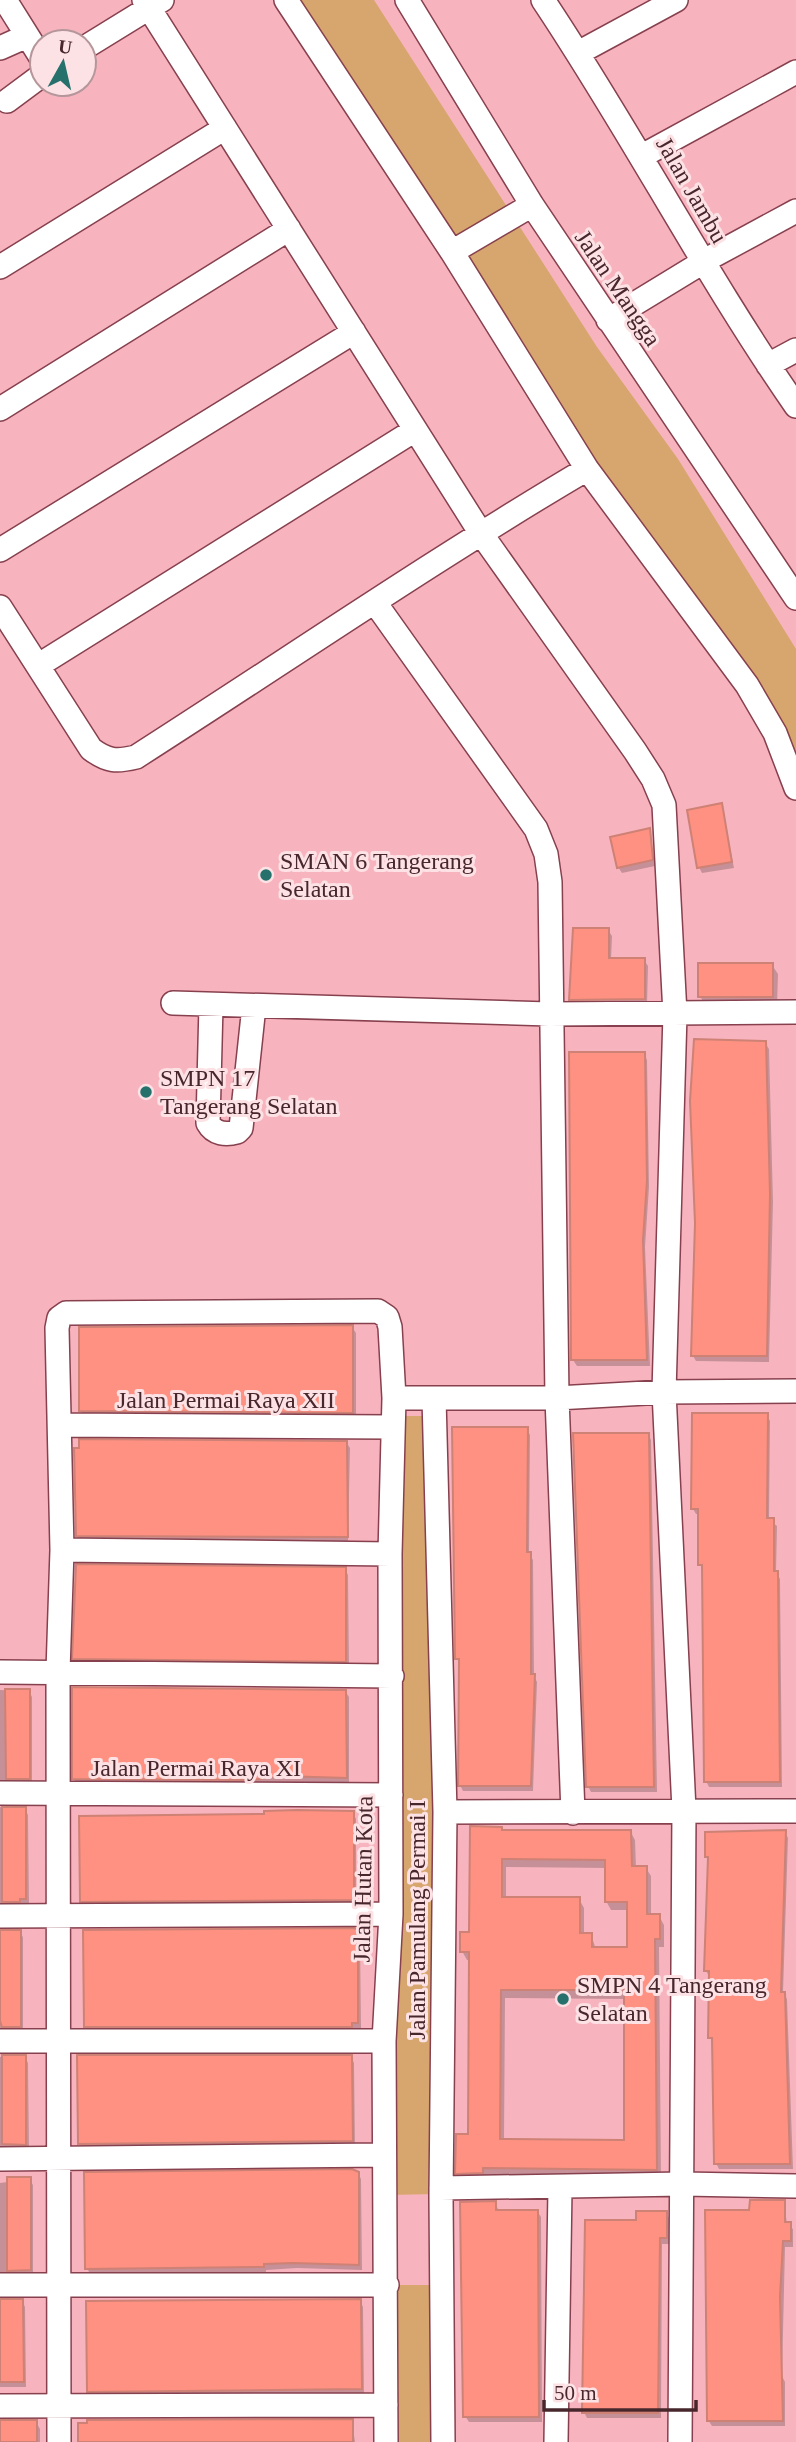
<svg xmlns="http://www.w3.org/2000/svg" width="796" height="2442" viewBox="0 0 796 2442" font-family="'Times New Roman',serif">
  <rect width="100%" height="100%" fill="#f8b4be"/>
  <path fill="#d7a66e" d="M 299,0 L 374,0 L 597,347 L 678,459 L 796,649 L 796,784 L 722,661 Z
    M 384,1416 L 430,1416 L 437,2194 L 387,2195 Z
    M 391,2285 L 434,2285 L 438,2442 L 390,2442 Z"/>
  <path fill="#0003" fill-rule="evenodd" d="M 721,805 L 734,868 L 702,873 L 699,867 Z
    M 649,830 L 655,866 L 622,873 L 618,867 Z
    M 608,930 L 612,936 L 611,960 L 644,960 L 648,966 L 647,1005 L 574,1005 L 571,999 Z
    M 772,965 L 778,974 L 777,1006 L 705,1005 L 700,996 Z
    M 765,1043 L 769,1049 L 773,1202 L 769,1362 L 696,1361 L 693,1356 L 696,1183 Z
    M 644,1054 L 647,1060 L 649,1187 L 645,1247 L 650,1366 L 577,1366 L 573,1360 Z
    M 352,1327 L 356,1333 L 356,1418 L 84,1416 L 81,1411 Z
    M 767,1415 L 770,1421 L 769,1520 L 777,1526 L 776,1572 L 780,1579 L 782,1787 L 709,1787 L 706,1781 L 706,1668 L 700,1514 L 696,1514 L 693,1509 Z
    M 527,1429 L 530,1435 L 529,1553 L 533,1560 L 534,1676 L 537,1682 L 533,1791 L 463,1791 L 460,1785 L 461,1665 L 457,1658 Z
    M 648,1434 L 651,1440 L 657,1792 L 591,1792 L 588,1786 Z
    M 346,1442 L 350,1448 L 348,1543 L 81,1542 L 77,1536 Z
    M 345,1569 L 348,1575 L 349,1667 L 78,1664 L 74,1658 Z
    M 0,1690 L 29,1691 L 32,1697 L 32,1785 L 0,1786 Z
    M 345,1691 L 349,1697 L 349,1784 L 77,1785 L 74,1779 Z
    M 0,1807 L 25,1809 L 28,1815 L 29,1905 L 0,1909 Z
    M 353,1813 L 356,1819 L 356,1906 L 85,1907 L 81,1901 Z
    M 501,1828 L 503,1831 L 630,1831 L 635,1840 L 636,1868 L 646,1868 L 651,1876 L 651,1916 L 659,1916 L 664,1925 L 664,1947 L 659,1947 L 661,2178 L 462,2182 L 457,2173 L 470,2136 L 471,1960 L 467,1960 L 462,1951 L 471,1934 ZM 506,1867 L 607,1868 L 606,1901 L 611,1910 L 629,1910 L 629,1949 L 596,1949 L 591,1935 L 584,1935 L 584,1908 L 579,1899 L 506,1899 ZM 505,1998 L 626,1999 L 625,2141 L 504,2141 Z
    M 785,1832 L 788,1838 L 783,1993 L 787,1999 L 793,2169 L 719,2169 L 716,2163 L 714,2044 L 710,2037 L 709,1976 L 706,1971 L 709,1862 L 706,1857 Z
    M 0,1931 L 19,1932 L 23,1937 L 23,2032 L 2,2033 L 0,2029 Z
    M 356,1931 L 360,1937 L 361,2028 L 354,2028 L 354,2032 L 89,2032 L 85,2027 Z
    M 0,2057 L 25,2057 L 28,2063 L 29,2150 L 0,2150 Z
    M 351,2057 L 354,2063 L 355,2147 L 83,2150 L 80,2144 Z
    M 358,2173 L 361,2179 L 362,2270 L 297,2268 L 266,2270 L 266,2273 L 90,2274 L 87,2268 Z
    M 29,2179 L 33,2185 L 33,2276 L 0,2278 L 0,2183 Z
    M 784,2202 L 787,2224 L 793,2229 L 793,2247 L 785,2247 L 782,2376 L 785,2382 L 785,2426 L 712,2426 L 708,2420 L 751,2212 Z
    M 495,2203 L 499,2211 L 537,2211 L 541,2217 L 542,2422 L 469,2422 L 465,2416 Z
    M 666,2213 L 670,2219 L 670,2244 L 662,2244 L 661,2418 L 587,2418 L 584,2412 L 638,2222 Z
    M 0,2299 L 22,2301 L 25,2307 L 26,2387 L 0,2387 Z
    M 360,2301 L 363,2307 L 364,2395 L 92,2397 L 89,2391 Z
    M 0,2421 L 36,2422 L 40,2429 L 40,2442 L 0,2442 Z
    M 352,2421 L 355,2442 L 80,2442 Z"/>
  <path fill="#fe9181" stroke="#ce8175" stroke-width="2" fill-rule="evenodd" d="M 722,803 L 732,862 L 697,868 L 687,810 Z
    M 650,828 L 653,860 L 617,868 L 610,837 Z
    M 573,928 L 609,928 L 609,958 L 645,958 L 645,999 L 569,1000 Z
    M 698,963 L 773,963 L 773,997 L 698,997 Z
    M 694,1039 L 766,1041 L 770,1194 L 767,1356 L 691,1356 L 695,1223 L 690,1101 Z
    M 569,1052 L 645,1052 L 647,1180 L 643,1240 L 647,1360 L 571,1360 Z
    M 353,1325 L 353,1413 L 79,1411 L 79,1327 Z
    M 692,1413 L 768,1413 L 767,1518 L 774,1518 L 774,1571 L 778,1571 L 780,1782 L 704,1782 L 702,1565 L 698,1565 L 698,1509 L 691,1509 Z
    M 452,1427 L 528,1427 L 527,1552 L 531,1552 L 531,1674 L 535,1674 L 531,1786 L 458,1786 L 459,1659 L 455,1659 Z
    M 573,1433 L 649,1433 L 654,1787 L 586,1787 Z
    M 79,1439 L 347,1441 L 348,1537 L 76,1536 L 74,1448 L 79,1448 Z
    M 76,1564 L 346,1567 L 346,1662 L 72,1659 Z
    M 72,1687 L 346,1690 L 347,1778 L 281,1776 L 252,1780 L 72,1779 Z
    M 5,1689 L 30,1689 L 30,1779 L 6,1779 Z
    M 2,1807 L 26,1807 L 26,1899 L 20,1899 L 20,1902 L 2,1902 Z
    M 297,1810 L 354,1811 L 354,1900 L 80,1902 L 79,1816 L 264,1814 L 264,1811 Z
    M 470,1826 L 502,1827 L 502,1830 L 631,1830 L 632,1866 L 647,1866 L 647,1914 L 660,1914 L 660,1939 L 655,1939 L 657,2170 L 483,2168 L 483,2173 L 455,2174 L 456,2134 L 468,2134 L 469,1952 L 460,1952 L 460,1932 L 469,1932 ZM 502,1859 L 605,1860 L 605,1902 L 627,1902 L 627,1947 L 592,1947 L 592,1933 L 580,1933 L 580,1897 L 502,1897 ZM 501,1990 L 624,1990 L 624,2140 L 500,2139 Z
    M 786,1830 L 781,1992 L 785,1992 L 790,2164 L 714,2164 L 712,2038 L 708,2038 L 709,1971 L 704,1971 L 708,1857 L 705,1857 L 705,1832 Z
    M 354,1928 L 358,1930 L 358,2023 L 352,2023 L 352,2027 L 84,2027 L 83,1930 Z
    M 0,1930 L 21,1930 L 21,2027 L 2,2027 L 0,2021 Z
    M 2,2055 L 26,2055 L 26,2145 L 2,2144 Z
    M 77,2055 L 352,2055 L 353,2141 L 78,2144 Z
    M 352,2169 L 359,2172 L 359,2265 L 293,2263 L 264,2264 L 264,2267 L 85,2269 L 84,2172 Z
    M 7,2177 L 31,2177 L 31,2270 L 7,2271 Z
    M 750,2200 L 785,2200 L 785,2222 L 791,2222 L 791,2241 L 783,2241 L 780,2297 L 783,2421 L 707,2421 L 705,2210 L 749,2210 Z
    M 496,2201 L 496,2210 L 538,2210 L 539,2417 L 463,2417 L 460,2202 Z
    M 636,2211 L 667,2211 L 667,2238 L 660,2238 L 658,2413 L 582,2413 L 585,2220 L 636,2220 Z
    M 0,2299 L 23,2299 L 24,2382 L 0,2382 Z
    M 361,2299 L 362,2389 L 87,2392 L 86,2301 Z
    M 353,2419 L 353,2442 L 78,2442 L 78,2423 L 87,2423 L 87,2420 Z
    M 0,2420 L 37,2420 L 37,2442 L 0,2442 Z"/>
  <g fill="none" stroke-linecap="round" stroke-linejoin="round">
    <defs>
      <path id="minor" d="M 5,0 L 42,59
        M 144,0 L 480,532 L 635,751 L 653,779 L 664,805 L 675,1014 L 664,1392 L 684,1810 L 680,2442
        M 286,0 L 452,252 L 587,469 L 747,685 L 775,733 L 796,788
        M 407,0 L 532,205 L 796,598
        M 543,0 C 632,133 705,275 796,406
        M 0,48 L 27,36
        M 84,48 L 162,0
        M 578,53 L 676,0
        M 7,101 L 42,75
        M 642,156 L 796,72
        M 452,252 L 532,205
        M 0,267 L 225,128
        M 608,320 L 713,256 L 796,211
        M 768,365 L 796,350
        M 0,409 L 289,229
        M 0,550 L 354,332
        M 376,604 L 536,829 L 546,854 L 550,882 L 557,1398 L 573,1813
        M 0,607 L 91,749 C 107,761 116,762 136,757 C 286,661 433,560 587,469
        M 39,665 L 415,430
        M 173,1003 L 549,1014 L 796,1012
        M 211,1005 L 208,1123 C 214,1134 226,1135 237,1132 L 241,1128 L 254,1006
        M 394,1398 L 557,1398 L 664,1392 L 796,1391
        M 434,1398 L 445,1812 L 441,2196 L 443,2442
        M 60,1425 L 392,1427
        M 62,1550 L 390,1554
        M 0,1672 L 392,1676
        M 0,1793 L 391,1795
        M 445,1812 L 796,1811
        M 0,1916 L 391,1914
        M 0,2041 L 384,2041
        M 0,2159 L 384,2155
        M 441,2188 L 683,2184 L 796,2186
        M 0,2285 L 387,2285
        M 0,2406 L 386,2405
        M 59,2442 L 58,1671 L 62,1550 L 57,1328 L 59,1318 L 66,1313 L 378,1311 L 387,1317 L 390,1327 L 394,1398 L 390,1554 L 391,1914 L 384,2041 L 386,2442
        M 556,2442 L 560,2188"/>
    </defs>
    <use href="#minor" stroke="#87404e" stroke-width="26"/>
    <use href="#minor" stroke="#fff" stroke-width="23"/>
  </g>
  <g fill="#27716d" stroke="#fde2e5" stroke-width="2.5">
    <circle cx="266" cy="875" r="7"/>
    <circle cx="146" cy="1092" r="7"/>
    <circle cx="563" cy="1999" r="7"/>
  </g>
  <g text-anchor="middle" stroke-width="6" stroke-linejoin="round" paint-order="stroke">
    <g font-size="24" fill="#48272c" stroke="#fde2e5">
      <text transform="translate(692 190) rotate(60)" y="8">Jalan Jambu</text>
      <text transform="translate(618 288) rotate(56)" y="8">Jalan Mangga</text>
      <text x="226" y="1408">Jalan Permai Raya XII</text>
      <text x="196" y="1776">Jalan Permai Raya XI</text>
      <text transform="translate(363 1879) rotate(-89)" y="8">Jalan Hutan Kota</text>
      <text transform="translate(417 1920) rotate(-90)" y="8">Jalan Pamulang Permai I</text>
    </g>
    <g font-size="24" fill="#48272c" stroke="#fde2e5" text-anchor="start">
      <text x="280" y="869">SMAN 6 Tangerang<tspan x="280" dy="28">Selatan</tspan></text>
      <text x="160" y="1086">SMPN 17<tspan x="160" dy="28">Tangerang Selatan</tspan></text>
      <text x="577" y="1993">SMPN 4 Tangerang<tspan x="577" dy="28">Selatan</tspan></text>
    </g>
  </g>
  <g transform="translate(63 63) rotate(8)"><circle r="33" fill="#fde2e5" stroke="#b5979b" stroke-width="2"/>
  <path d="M0-5L12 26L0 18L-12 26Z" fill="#27716d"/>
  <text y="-10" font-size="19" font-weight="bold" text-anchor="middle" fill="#48272c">U</text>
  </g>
  <path d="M544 2400v10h152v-10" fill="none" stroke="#48272c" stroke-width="3.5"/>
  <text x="554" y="2400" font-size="21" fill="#48272c" stroke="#fde2e5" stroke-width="5" paint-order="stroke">50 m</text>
</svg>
